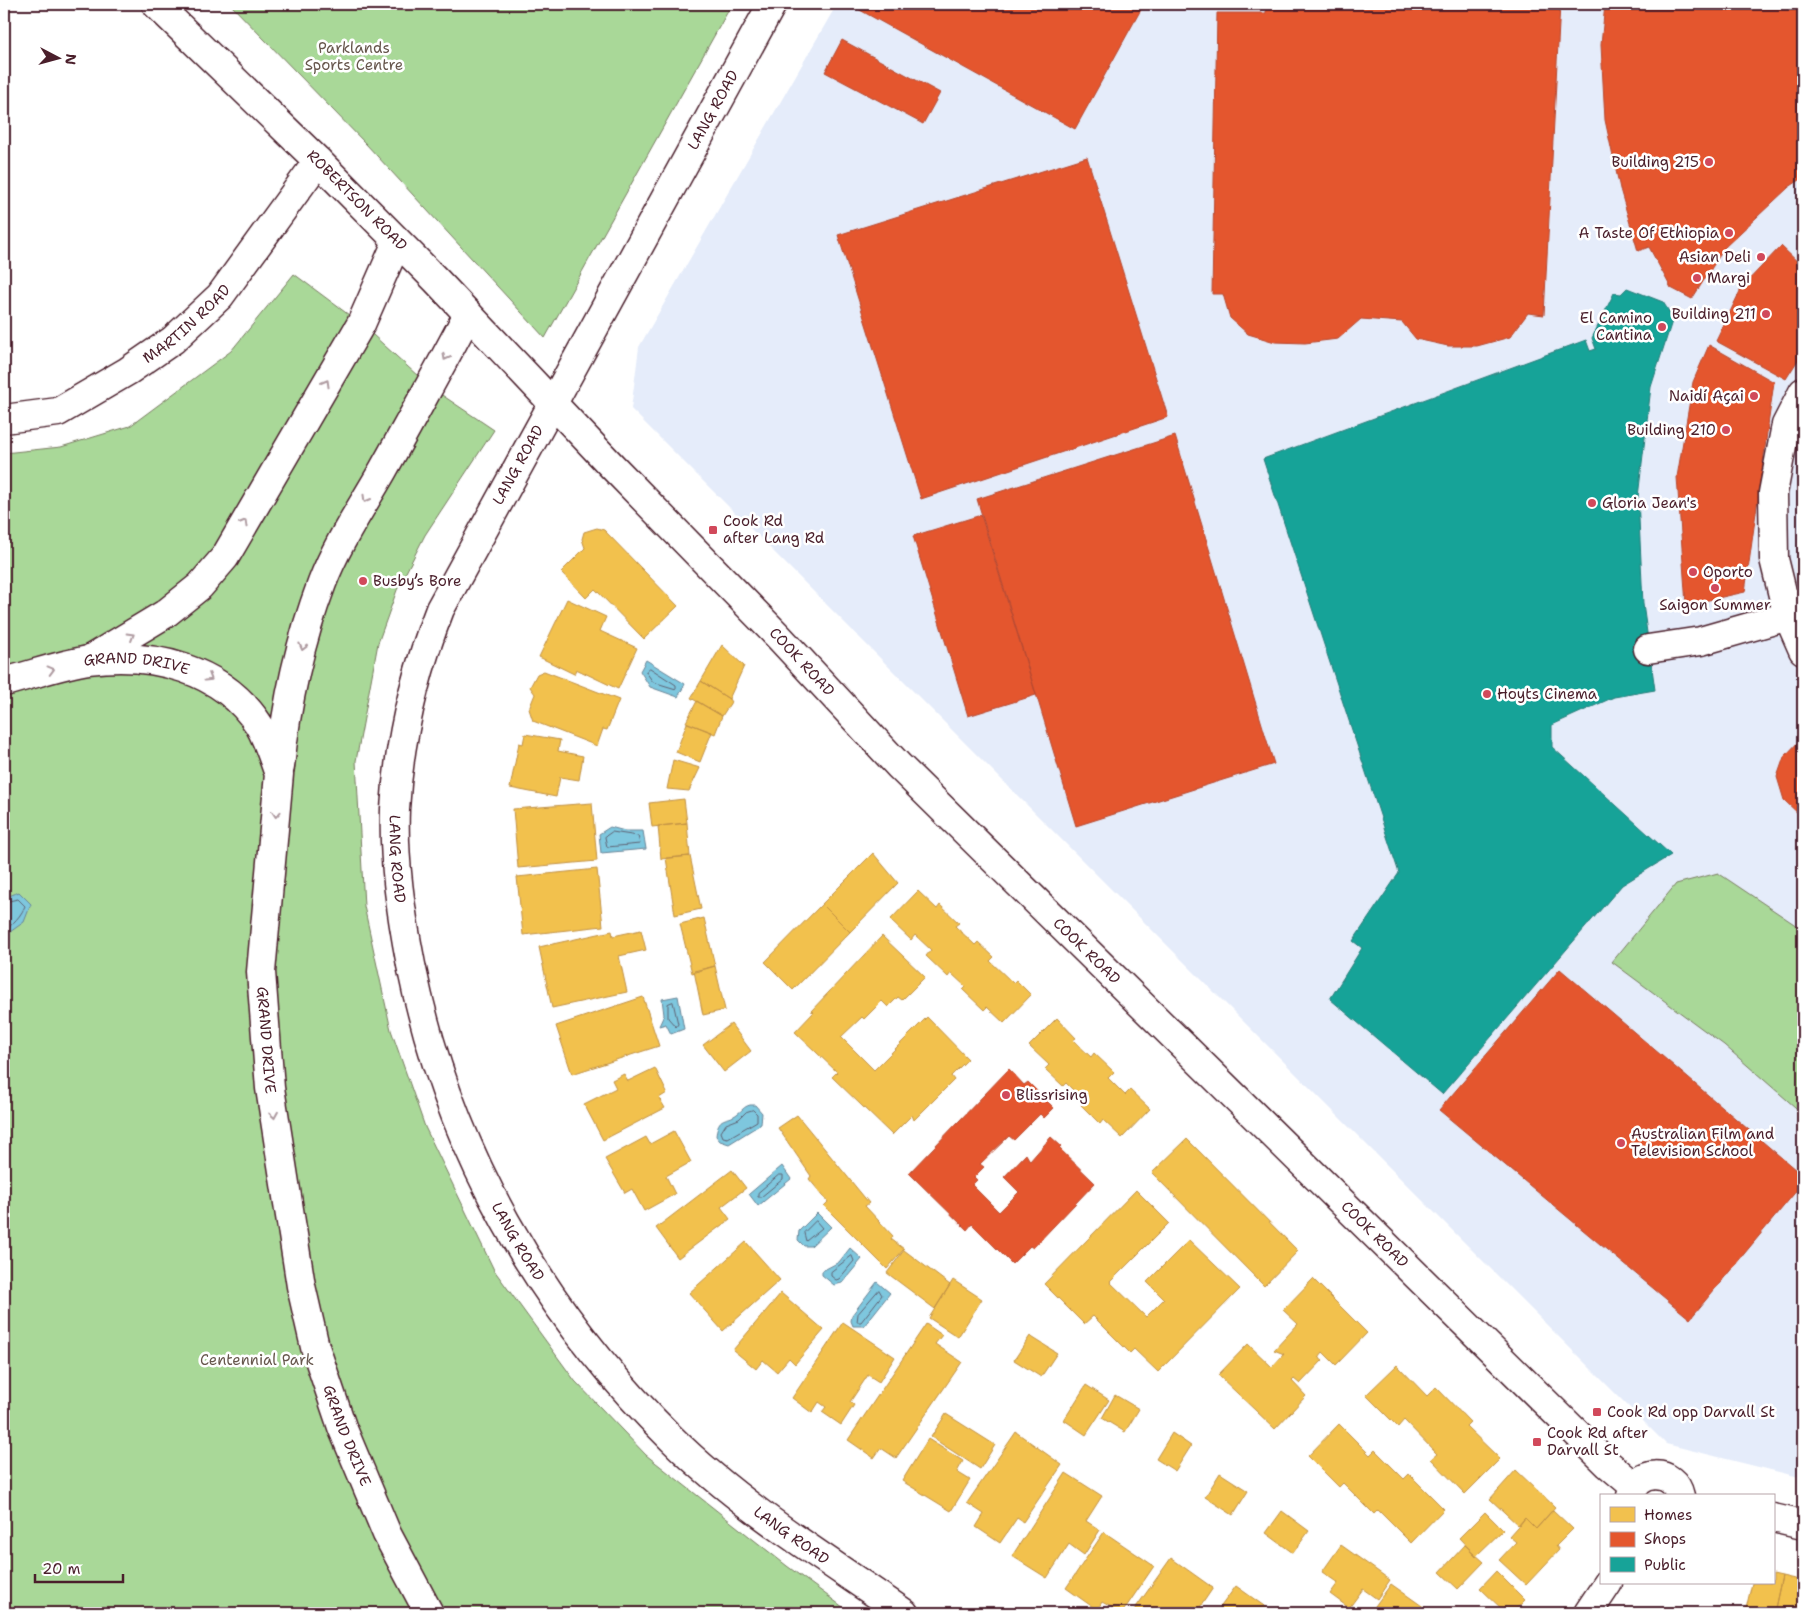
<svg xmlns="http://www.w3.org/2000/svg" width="1807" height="1617" viewBox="0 0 1807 1617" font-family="'Shantell Sans',sans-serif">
  <rect width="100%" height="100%" fill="#fff"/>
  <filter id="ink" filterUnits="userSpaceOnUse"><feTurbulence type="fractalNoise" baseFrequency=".02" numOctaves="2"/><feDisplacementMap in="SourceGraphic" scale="10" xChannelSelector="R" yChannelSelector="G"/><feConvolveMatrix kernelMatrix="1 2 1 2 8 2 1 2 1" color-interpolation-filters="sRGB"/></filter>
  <g filter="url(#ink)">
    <path fill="#e5ecfa" d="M 837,4 L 1803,4 L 1803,1478 L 1666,1444 L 631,409 L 639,347 Z"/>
    <path fill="#a9d898" stroke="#7a7c62" d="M 230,4 L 732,4 L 545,338 L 366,144 Z
      M 294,274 L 361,324 L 430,387 L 494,430 L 425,535 L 397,590 L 378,643 L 356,761 L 364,906 L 391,1030 L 425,1127 L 494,1270 L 575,1381 L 646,1455 L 787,1566 L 851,1613 L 4,1613 L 4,453 L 61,447 L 130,426 L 231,351 Z
      M 1718,873 L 1803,930 L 1803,1114 L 1724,1045 L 1612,962 L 1676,884 Z"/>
    <path fill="#7ec7de" stroke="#698496" d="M 646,660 L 685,684 L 678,697 L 650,687 L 640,671 Z
      M 610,827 L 625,831 L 643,831 L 646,849 L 601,853 L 599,834 Z
      M 19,892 L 31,904 L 24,922 L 10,932 L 4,955 L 4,898 Z
      M 678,996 L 684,1029 L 671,1034 L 666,1024 L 659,1026 L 664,1015 L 662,999 Z
      M 750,1105 L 755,1105 L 762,1113 L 761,1124 L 729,1144 L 720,1141 L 716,1136 C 718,1114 727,1122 737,1114 C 743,1110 743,1107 750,1105 Z
      M 782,1166 L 791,1179 L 758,1206 L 749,1194 Z
      M 817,1213 L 831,1227 L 811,1246 L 804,1246 L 798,1240 L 799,1231 Z
      M 850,1248 L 862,1259 L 842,1283 L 834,1285 L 822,1275 L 822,1271 L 839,1262 Z
      M 877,1282 L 890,1293 L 864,1326 L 853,1326 L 851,1321 L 852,1315 Z"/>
    <path fill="#f2c14e" stroke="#c09044" d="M 597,528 L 604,530 L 678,606 L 644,639 L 595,589 L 586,598 L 561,572 L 585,548 L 582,539 L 584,532 Z
      M 567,599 L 606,617 L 600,631 L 637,648 L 618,689 L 576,669 L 574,674 L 539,657 Z
      M 722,645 L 744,666 L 729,699 L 701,681 Z
      M 544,671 L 619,700 L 607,730 L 603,729 L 597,746 L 533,721 L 529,709 L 535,694 L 530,687 L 537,674 Z
      M 701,681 L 729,699 L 731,702 L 722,716 L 691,698 Z
      M 697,701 L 722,716 L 715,734 L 686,722 Z
      M 687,723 L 712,732 L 700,762 L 676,752 Z
      M 525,734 L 560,740 L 558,751 L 583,756 L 579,780 L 560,777 L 556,797 L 510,788 L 519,743 L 523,744 Z
      M 673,760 L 700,768 L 689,791 L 667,789 Z
      M 684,799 L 687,823 L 652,827 L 649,803 Z
      M 592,803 L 597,861 L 518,868 L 513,809 Z
      M 687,823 L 690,856 L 661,859 L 658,826 Z
      M 873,853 L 898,883 L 850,932 L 822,904 Z
      M 690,856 L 701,909 L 675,915 L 666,858 Z
      M 597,869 L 603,926 L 523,935 L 517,877 Z
      M 918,891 L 937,909 L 940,905 L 959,923 L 955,926 L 975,945 L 978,942 L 994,957 L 990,961 L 1013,983 L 1016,980 L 1031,995 L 1004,1023 L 987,1007 L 984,1010 L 963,990 L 966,987 L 951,973 L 948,977 L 926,956 L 931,950 L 915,935 L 911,940 L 890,920 Z
      M 822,904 L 850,932 L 793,990 L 765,962 Z
      M 704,918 L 715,966 L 692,973 L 680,924 Z
      M 641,930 L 646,950 L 619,956 L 627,992 L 552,1008 L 539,947 L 612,931 L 613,936 Z
      M 882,936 L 925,977 L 902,1000 L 898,997 L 888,1007 L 882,1001 L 864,1019 L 862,1017 L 841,1037 L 874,1070 L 927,1017 L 968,1059 L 951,1076 L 954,1080 L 914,1120 L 912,1115 L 892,1135 L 832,1077 L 837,1072 L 795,1032 L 814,1012 L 811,1011 Z
      M 715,966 L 725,1010 L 703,1015 L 694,971 Z
      M 643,997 L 659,1046 L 572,1074 L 556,1026 Z
      M 1057,1018 L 1076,1038 L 1073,1040 L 1091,1057 L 1094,1053 L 1114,1072 L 1108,1078 L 1125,1095 L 1130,1090 L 1150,1109 L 1122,1138 L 1103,1120 L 1100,1124 L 1081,1105 L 1084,1101 L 1066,1083 L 1063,1086 L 1045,1069 L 1049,1065 L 1029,1046 Z
      M 731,1024 L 751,1051 L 724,1072 L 703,1045 Z
      M 655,1068 L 667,1093 L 659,1098 L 665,1108 L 603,1140 L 584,1104 L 616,1088 L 612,1080 L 624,1074 L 628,1081 Z
      M 797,1115 L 869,1203 L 865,1206 L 893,1236 L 891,1239 L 904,1249 L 887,1269 L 824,1206 L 828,1202 L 809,1179 L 811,1176 L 778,1128 Z
      M 674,1131 L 691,1162 L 666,1176 L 675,1194 L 644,1211 L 632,1189 L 625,1193 L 605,1159 L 646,1137 L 650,1144 Z
      M 1187,1139 L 1298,1251 L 1264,1286 L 1152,1173 Z
      M 732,1170 L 746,1188 L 721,1207 L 730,1219 L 678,1258 L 656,1228 Z
      M 1136,1190 L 1169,1223 L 1110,1282 L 1146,1317 L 1164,1299 L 1147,1282 L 1189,1240 L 1240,1289 L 1158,1372 L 1134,1349 L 1130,1353 L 1093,1316 L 1084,1324 L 1044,1284 Z
      M 746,1242 L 780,1280 L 723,1331 L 689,1293 Z
      M 904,1250 L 950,1285 L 935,1309 L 887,1273 Z
      M 1313,1279 L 1367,1333 L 1336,1365 L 1323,1352 L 1319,1357 L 1323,1360 L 1300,1384 L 1294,1379 L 1292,1381 L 1306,1396 L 1275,1429 L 1218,1375 L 1248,1344 L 1272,1367 L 1284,1354 L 1274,1350 L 1298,1324 L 1283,1310 Z
      M 953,1280 L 982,1299 L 958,1337 L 929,1318 Z
      M 781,1293 L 824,1330 L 795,1364 L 789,1358 L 777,1372 L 763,1360 L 756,1369 L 733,1350 Z
      M 843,1322 L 895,1357 L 879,1382 L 868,1375 L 850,1402 L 854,1405 L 841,1425 L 822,1412 L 826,1407 L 819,1402 L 812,1413 L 792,1398 Z
      M 926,1324 L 942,1335 L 935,1344 L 962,1362 L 896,1458 L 881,1448 L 874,1458 L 848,1440 Z
      M 1030,1336 L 1057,1353 L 1041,1377 L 1014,1360 Z
      M 1397,1365 L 1427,1396 L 1436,1387 L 1470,1422 L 1466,1426 L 1500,1459 L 1465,1494 L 1431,1459 L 1437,1454 L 1404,1420 L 1398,1427 L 1366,1395 Z
      M 1086,1385 L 1109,1400 L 1086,1435 L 1064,1420 Z
      M 1115,1395 L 1139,1409 L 1125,1432 L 1102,1418 Z
      M 946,1414 L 995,1445 L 980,1469 L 931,1437 Z
      M 1339,1424 L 1370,1455 L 1375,1450 L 1404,1479 L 1409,1474 L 1444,1509 L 1411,1543 L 1378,1510 L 1374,1514 L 1343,1483 L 1339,1487 L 1308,1456 Z
      M 1016,1432 L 1062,1465 L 1023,1522 L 1017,1518 L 1000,1543 L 976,1527 L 984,1514 L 967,1503 Z
      M 1172,1433 L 1191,1446 L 1175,1471 L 1156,1459 Z
      M 928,1439 L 963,1461 L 957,1472 L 970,1480 L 951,1511 L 902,1481 Z
      M 1516,1470 L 1555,1507 L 1536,1529 L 1525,1518 L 1519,1526 L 1490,1499 Z
      M 1066,1473 L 1102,1496 L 1086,1521 L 1100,1530 L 1084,1555 L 1069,1544 L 1047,1578 L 1012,1556 Z
      M 1220,1473 L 1248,1491 L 1233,1515 L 1205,1497 Z
      M 1553,1510 L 1573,1529 L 1556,1546 L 1559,1550 L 1526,1585 L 1499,1560 L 1516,1542 L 1509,1536 L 1525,1518 L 1536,1529 Z
      M 1282,1511 L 1309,1531 L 1293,1553 L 1266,1533 Z
      M 1485,1512 L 1503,1530 L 1476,1556 L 1459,1538 Z
      M 1104,1532 L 1154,1566 L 1122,1613 L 1102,1602 L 1097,1610 L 1066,1588 Z
      M 1341,1545 L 1390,1580 L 1377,1599 L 1363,1589 L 1349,1608 L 1330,1594 L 1338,1583 L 1322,1572 Z
      M 1465,1545 L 1484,1562 L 1458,1589 L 1440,1572 Z
      M 1171,1558 L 1213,1588 L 1196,1613 L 1132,1613 Z
      M 1496,1571 L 1525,1600 L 1512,1613 L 1506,1613 L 1480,1588 Z
      M 1773,1574 L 1782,1576 L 1774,1613 L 1745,1613 L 1752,1583 L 1773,1583 Z
      M 1782,1576 L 1803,1581 L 1803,1613 L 1774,1613 Z
      M 1391,1584 L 1432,1613 L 1370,1613 Z
      M 1236,1586 L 1274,1613 L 1216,1613 Z"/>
    <path fill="#e4572e" stroke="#b6462d" d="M 849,4 L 1144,4 L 1075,129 Z
      M 1266,4 L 1560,4 L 1544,315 L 1528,313 L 1510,337 L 1477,346 L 1448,346 L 1416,339 L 1402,322 L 1361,319 L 1338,339 L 1305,343 L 1275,342 L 1248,334 L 1230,318 L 1223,294 L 1212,294 L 1217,13 L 1266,13 Z
      M 1605,4 L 1803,4 L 1803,97 L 1797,144 L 1803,145 L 1803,178 L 1789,187 L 1725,247 L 1692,299 L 1671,288 L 1649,247 L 1638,251 L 1620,189 L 1605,120 L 1601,45 Z
      M 842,40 L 940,93 L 923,124 L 825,72 Z
      M 1087,157 L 1168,417 L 921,499 L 838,235 Z
      M 1781,246 L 1803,267 L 1803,352 L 1786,379 L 1716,341 L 1742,287 Z
      M 1709,345 L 1774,382 L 1745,592 L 1686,605 L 1677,477 L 1693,382 Z
      M 1175,436 L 1274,764 L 1076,826 L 977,499 Z
      M 981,515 L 1036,695 L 968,716 L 913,536 Z
      M 1803,737 L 1803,818 L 1784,800 L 1777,777 L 1784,757 Z
      M 1560,969 L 1803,1176 L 1803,1183 L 1690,1319 L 1439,1110 Z
      M 1009,1069 L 1024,1085 L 1028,1082 L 1054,1108 L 1044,1118 L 1040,1114 L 1014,1140 L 1009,1136 L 980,1164 L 984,1167 L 974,1177 L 977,1180 L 972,1185 L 999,1212 L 1019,1192 L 1004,1177 L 1026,1154 L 1030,1161 L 1051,1137 L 1061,1146 L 1059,1148 L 1095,1183 L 1033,1248 L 1030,1246 L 1012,1264 L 972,1224 L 967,1230 L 909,1173 Z
      M 1803,1293 L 1803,1373 L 1801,1373 Z"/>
    <path fill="#17a398" stroke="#267b77" d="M 1627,288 L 1663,302 L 1673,318 L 1651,387 L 1638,497 L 1643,604 L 1655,690 L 1614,697 L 1552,725 L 1552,747 L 1671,855 L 1622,885 L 1442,1094 L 1330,999 L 1362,948 L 1353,941 L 1399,873 L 1263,459 L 1586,340 L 1590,351 L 1596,349 L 1592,338 L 1614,293 L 1621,294 Z"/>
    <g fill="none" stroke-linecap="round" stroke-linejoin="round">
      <path stroke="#5f6273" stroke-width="1" d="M 650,668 L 676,685 L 676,689 L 653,682 L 646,672 Z
        M 612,832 L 638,836 L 640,844 L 607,847 L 605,837 Z
        M 4,902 L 18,899 L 25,906 C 18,923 8,923 4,937
        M 673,1002 L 678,1024 L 676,1027 L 668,1018 L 668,1004 Z
        M 753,1110 L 757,1114 L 757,1121 L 728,1138 L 723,1137 L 721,1132 L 726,1124 L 739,1119 L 746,1112 Z
        M 779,1175 L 783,1175 L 783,1179 L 761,1197 L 758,1197 L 758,1193 Z
        M 816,1221 L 822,1228 L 806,1241 L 804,1233 Z
        M 852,1256 L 854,1261 L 839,1279 L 836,1280 L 831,1276 L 831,1272 Z
        M 879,1290 L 882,1295 L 861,1322 L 857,1322 L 858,1314 Z"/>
      <defs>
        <g id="minor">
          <path id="s1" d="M 156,4 L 318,161 L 436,280 L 612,466 L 778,636 L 899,766 L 1608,1464 L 1634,1486"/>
          <path id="s2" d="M 772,4 L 440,609 C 415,673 399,739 395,809 C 393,861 401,913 411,965 C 448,1148 539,1308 672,1439 C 741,1507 825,1558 904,1613"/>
          <path d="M 1803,392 L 1786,425 L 1773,493 L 1774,559 L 1788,616 L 1803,650"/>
          <path id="s3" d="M 4,419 L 58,412 L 128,371 L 173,340 L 220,296 L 318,161"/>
          <path d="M 1648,649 L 1701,641 L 1788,616 L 1798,603"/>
          <path d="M 92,658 L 165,614 L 200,586 L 225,557 L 361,324 L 397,242"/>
          <path id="s4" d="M 4,682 C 32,675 61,664 89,660 C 152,652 222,668 259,725 C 268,740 273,758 279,774 L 261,972 L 270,1088 L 301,1286 L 315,1347 L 342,1427 L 387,1534 L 429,1613"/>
          <path d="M 280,767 C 286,706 300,641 322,583 C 337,543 362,507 383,470 C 412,418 441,366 468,314"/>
          <path d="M 1631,1496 C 1637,1469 1674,1468 1680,1496"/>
          <path d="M 1773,1518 L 1803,1525"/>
          <path d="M 1588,1613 L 1608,1583"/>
        </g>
      </defs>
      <use href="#minor" stroke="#4a1f2b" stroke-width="31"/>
      <use href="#minor" stroke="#fff" stroke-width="28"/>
    </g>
    <defs><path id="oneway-chevron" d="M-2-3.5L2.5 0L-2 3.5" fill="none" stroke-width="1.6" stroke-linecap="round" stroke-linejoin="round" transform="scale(1.25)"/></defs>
    <g stroke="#ae9aa0">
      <use href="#oneway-chevron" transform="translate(446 357) rotate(118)"/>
      <use href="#oneway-chevron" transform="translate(326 383) rotate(-60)"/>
      <use href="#oneway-chevron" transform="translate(366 499) rotate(120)"/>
      <use href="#oneway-chevron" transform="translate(244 523) rotate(-60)"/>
      <use href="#oneway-chevron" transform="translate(131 636) rotate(-31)"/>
      <use href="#oneway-chevron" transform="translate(303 647) rotate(104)"/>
      <use href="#oneway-chevron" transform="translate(51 670) rotate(-15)"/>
      <use href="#oneway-chevron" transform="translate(209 678) rotate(32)"/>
      <use href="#oneway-chevron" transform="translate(276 814) rotate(94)"/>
      <use href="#oneway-chevron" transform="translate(274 1115) rotate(81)"/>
    </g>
  </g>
  <g fill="#d1495b" stroke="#fff" stroke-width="2">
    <circle cx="1709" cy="162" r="5"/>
    <circle cx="1729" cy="233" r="5"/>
    <circle cx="1761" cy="257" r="5"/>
    <circle cx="1697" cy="278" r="5"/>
    <circle cx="1766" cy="314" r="5"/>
    <circle cx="1662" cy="327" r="5"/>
    <circle cx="1754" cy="396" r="5"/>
    <circle cx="1726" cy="430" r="5"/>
    <circle cx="1592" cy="503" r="5"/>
    <rect x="708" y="525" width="10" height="10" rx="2.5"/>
    <circle cx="1693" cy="572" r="5"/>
    <circle cx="363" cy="581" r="5"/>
    <circle cx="1715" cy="588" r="5"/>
    <circle cx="1487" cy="694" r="5"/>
    <circle cx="1006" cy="1095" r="5"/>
    <circle cx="1621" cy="1143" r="5"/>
    <rect x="1592" y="1407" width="10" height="10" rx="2.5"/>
    <rect x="1532" y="1437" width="10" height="10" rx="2.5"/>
  </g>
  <g text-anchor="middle" stroke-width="5" stroke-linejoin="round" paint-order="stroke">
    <g font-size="15" fill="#66564c" stroke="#fff">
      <text x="354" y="53">Parklands<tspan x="354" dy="17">Sports Centre</tspan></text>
      <text x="257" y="1365">Centennial Park</text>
    </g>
    <g font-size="15" fill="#4a1f2b" stroke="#fff">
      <text transform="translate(713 110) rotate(-61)" y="5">LANG ROAD</text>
      <text dy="5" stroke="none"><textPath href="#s1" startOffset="281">ROBERTSON ROAD</textPath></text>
      <text dy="5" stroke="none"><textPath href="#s3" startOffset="211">MARTIN ROAD</textPath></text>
      <text transform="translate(518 465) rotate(-61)" y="5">LANG ROAD</text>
      <text dy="5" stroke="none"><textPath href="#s1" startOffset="922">COOK ROAD</textPath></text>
      <text dy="5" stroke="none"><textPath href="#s4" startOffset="136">GRAND DRIVE</textPath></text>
      <text dy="5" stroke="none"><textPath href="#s2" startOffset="946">LANG ROAD</textPath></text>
      <text dy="5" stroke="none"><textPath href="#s1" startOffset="1328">COOK ROAD</textPath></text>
      <text dy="5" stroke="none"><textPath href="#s4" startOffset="600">GRAND DRIVE</textPath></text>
      <text dy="5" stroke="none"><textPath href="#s1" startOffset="1732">COOK ROAD</textPath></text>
      <text dy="5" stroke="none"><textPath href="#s2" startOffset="1351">LANG ROAD</textPath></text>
      <text dy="5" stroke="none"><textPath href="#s4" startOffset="1005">GRAND DRIVE</textPath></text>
      <text dy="5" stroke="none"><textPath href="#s2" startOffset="1756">LANG ROAD</textPath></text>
    </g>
    <g font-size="15" fill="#4a1f2b" stroke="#fff" text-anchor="start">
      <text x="1699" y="167" text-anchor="end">Building 215</text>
      <text x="1719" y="238" text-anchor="end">A Taste Of Ethiopia</text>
      <text x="1751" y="262" text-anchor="end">Asian Deli</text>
      <text x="1707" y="283">Margi</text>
      <text x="1756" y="319" text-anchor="end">Building 211</text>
      <text x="1652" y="323" text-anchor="end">El Camino<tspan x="1652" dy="17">Cantina</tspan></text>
      <text x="1744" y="401" text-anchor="end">Naidí Açai</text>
      <text x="1716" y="435" text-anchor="end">Building 210</text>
      <text x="1602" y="508">Gloria Jean's</text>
      <text x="723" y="526">Cook Rd<tspan x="723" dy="17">after Lang Rd</tspan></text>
      <text x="1703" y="577">Oporto</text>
      <text x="373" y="586">Busby’s Bore</text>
      <text x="1715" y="610" text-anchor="middle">Saigon Summer</text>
      <text x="1497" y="699">Hoyts Cinema</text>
      <text x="1016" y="1100">Blissrising</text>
      <text x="1631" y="1139">Australian Film and<tspan x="1631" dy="17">Television School</tspan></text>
      <text x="1607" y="1417">Cook Rd opp Darvall St</text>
      <text x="1547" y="1438">Cook Rd after<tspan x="1547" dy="17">Darvall St</tspan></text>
    </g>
  </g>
  <rect width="1807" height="1617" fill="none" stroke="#fff" stroke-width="20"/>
  <rect x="10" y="10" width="1787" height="1597" fill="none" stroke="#4a1f2b" stroke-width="2" filter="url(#ink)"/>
  <rect x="1600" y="1494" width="175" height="90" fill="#ffffff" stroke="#b7a5aa"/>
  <rect x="1610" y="1507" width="25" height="15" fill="#f2c14e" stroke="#b7a5aa"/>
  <text x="1644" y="1520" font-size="15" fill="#4a1f2b">Homes</text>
  <rect x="1610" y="1532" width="25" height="15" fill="#e4572e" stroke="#b7a5aa"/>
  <text x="1644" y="1544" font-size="15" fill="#4a1f2b">Shops</text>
  <rect x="1610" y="1557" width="25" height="15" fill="#17a398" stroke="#b7a5aa"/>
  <text x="1644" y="1570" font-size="15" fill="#4a1f2b">Public</text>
  <g transform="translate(58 58) rotate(96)" stroke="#ffffff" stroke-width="4" paint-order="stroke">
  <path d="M0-4L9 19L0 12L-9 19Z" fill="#4a1f2b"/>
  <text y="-8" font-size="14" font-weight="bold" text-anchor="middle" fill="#4a1f2b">N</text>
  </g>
  <path d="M35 1574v8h88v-8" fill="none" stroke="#4a1f2b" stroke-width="2.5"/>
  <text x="42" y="1574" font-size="15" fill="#4a1f2b" stroke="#ffffff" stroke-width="4" paint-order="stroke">20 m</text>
</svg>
